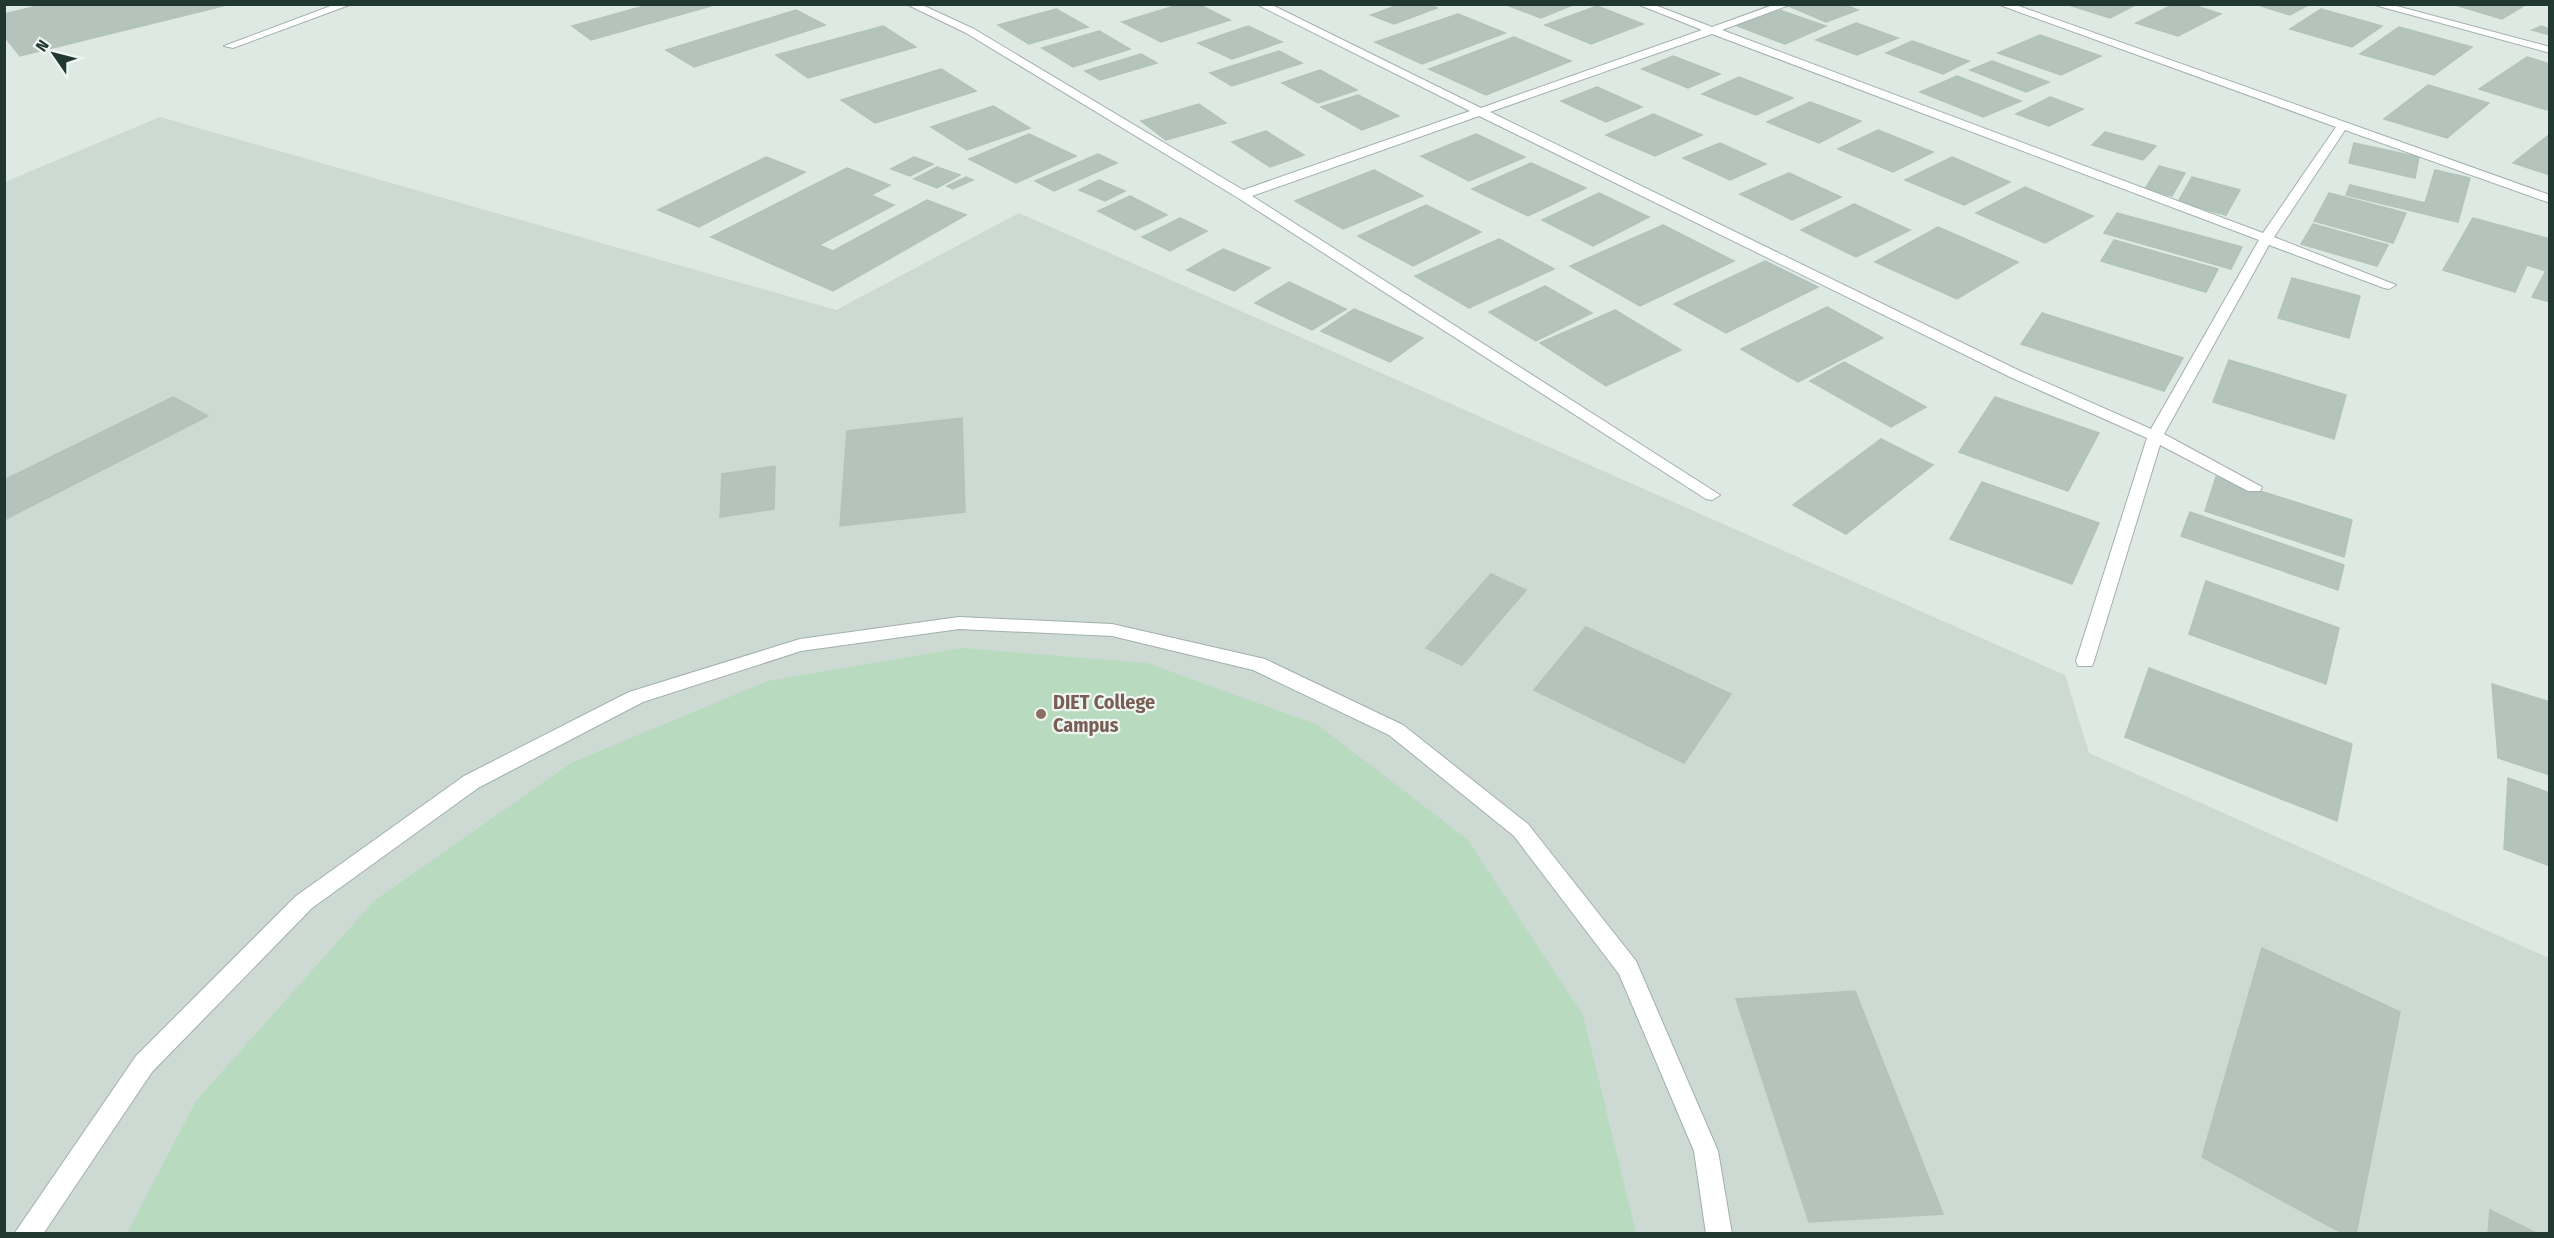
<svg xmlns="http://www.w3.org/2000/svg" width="2554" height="1238" viewBox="0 0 2554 1238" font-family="'Fira Sans Condensed',sans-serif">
  <rect width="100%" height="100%" fill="#dfe9e4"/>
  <path fill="#cdd9d3" d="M 160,117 L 836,310 L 1019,213 L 2065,675 L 2089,753 L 2549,958 L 2549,1233 L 5,1234 L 5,182 Z"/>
  <path fill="#b8dabf" d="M 961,648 L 1147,663 L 1318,725 L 1467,839 L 1583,1015 L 1636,1233 L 127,1233 L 196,1101 L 374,901 L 571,763 L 768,681 Z"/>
  <path fill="#b4c4bd" stroke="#b2c3ba" stroke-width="1.5" d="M 45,4 L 231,4 L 20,56 L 4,36 L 4,14 Z
    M 651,4 L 718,4 L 591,40 L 572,26 Z
    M 1181,4 L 1198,4 L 1230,20 L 1161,42 L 1122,22 Z
    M 1401,4 L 1428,4 L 1437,8 L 1394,24 L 1371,15 Z
    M 1504,4 L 1575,4 L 1541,18 Z
    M 1784,4 L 1843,4 L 1858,10 L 1826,22 Z
    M 2076,4 L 2137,4 L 2110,18 L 2072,6 Z
    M 2174,4 L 2190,4 L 2221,14 L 2178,36 L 2136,23 Z
    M 2255,4 L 2310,4 L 2290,15 Z
    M 2452,4 L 2527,4 L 2502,19 Z
    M 1597,6 L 1643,24 L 1591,44 L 1545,25 Z
    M 1768,6 L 1826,26 L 1785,44 L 1727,22 Z
    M 1056,9 L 1088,27 L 1029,44 L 998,25 Z
    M 2321,9 L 2382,26 L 2352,47 L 2290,29 Z
    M 796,10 L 825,25 L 694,67 L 666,50 Z
    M 1458,14 L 1505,33 L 1422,64 L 1375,42 Z
    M 1856,23 L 1898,38 L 1857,55 L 1816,40 Z
    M 883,26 L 916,47 L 808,78 L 776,55 Z
    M 1248,26 L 1282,42 L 1232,59 L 1198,43 Z
    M 2541,26 L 2550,29 L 2550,35 L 2532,30 Z
    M 2399,27 L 2472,47 L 2434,75 L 2360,54 Z
    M 1099,31 L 1130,49 L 1073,67 L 1042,48 Z
    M 2040,35 L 2101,56 L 2061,75 L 1998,53 Z
    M 1514,37 L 1571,61 L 1486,95 L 1429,69 Z
    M 1912,41 L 1969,61 L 1943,74 L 1886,53 Z
    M 1279,51 L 1302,63 L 1232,86 L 1210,73 Z
    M 1141,54 L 1157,63 L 1100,80 L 1085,71 Z
    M 1673,56 L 1720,74 L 1688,88 L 1642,69 Z
    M 2527,57 L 2550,64 L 2547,110 L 2479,89 Z
    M 1992,61 L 2049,82 L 2026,92 L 1970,70 Z
    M 941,69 L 976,91 L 875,123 L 841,100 Z
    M 1320,70 L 1357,90 L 1318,103 L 1282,83 Z
    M 1957,76 L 2021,101 L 1983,117 L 1920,92 Z
    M 1739,77 L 1793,98 L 1756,115 L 1702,94 Z
    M 2428,85 L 2489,103 L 2447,138 L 2384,119 Z
    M 1597,87 L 1642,107 L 1606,122 L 1561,101 Z
    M 1358,95 L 1399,116 L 1362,130 L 1321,107 Z
    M 2050,97 L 2083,109 L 2049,126 L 2016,114 Z
    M 1810,102 L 1861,121 L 1819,143 L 1767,122 Z
    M 1199,104 L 1226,123 L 1166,140 L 1141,121 Z
    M 993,106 L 1030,128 L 967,150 L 931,127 Z
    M 1653,114 L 1702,135 L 1655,156 L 1606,135 Z
    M 1878,130 L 1933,152 L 1893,172 L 1838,149 Z
    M 1266,131 L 1304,155 L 1270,167 L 1232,142 Z
    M 2105,132 L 2156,146 L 2143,160 L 2092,145 Z
    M 1029,134 L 1076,156 L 1016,183 L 969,159 Z
    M 1476,134 L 1525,157 L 1469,181 L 1421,156 Z
    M 2550,134 L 2550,175 L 2513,163 Z
    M 1720,143 L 1766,164 L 1730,180 L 1683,158 Z
    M 2354,143 L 2419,157 L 2415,178 L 2349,163 Z
    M 1098,154 L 1117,163 L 1054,191 L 1035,181 Z
    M 766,157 L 805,172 L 699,227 L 658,210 Z
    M 914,157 L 933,164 L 910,176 L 891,169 Z
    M 1952,157 L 2010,182 L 1964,205 L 1905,180 Z
    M 1531,163 L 1586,188 L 1528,216 L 1472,189 Z
    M 2159,166 L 2185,173 L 2172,196 L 2145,189 Z
    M 937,167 L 960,175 L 937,188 L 914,179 Z
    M 847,168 L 890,185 L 871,195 L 894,205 L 819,245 L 833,251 L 927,200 L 966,215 L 833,291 L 711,237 Z
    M 1374,170 L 1423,196 L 1343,229 L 1295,201 Z
    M 2435,170 L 2470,178 L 2458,222 L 2346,195 L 2350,185 L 2425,203 Z
    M 1789,173 L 1841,197 L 1792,220 L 1740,194 Z
    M 966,177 L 973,180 L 953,189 L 947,186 Z
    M 2192,177 L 2240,190 L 2226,215 L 2178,202 Z
    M 1099,180 L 1125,191 L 1105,201 L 1079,190 Z
    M 2025,187 L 2093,216 L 2045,243 L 1976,213 Z
    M 1599,193 L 1649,217 L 1593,246 L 1542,220 Z
    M 2329,193 L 2406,213 L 2393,243 L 2314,221 Z
    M 1130,196 L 1167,215 L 1135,230 L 1098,211 Z
    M 1854,204 L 1910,230 L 1856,257 L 1801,230 Z
    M 1426,205 L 1481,232 L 1413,266 L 1358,236 Z
    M 2117,213 L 2242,247 L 2231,269 L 2104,233 Z
    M 1180,218 L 1207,231 L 1170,251 L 1142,237 Z
    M 2473,218 L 2550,239 L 2550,302 L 2532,297 L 2546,271 L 2527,265 L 2515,292 L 2443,270 Z
    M 2313,224 L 2388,245 L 2377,266 L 2301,244 Z
    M 1663,225 L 1734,261 L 1640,306 L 1570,266 Z
    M 1938,227 L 2018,262 L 1957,299 L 1875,262 Z
    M 1499,239 L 1554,269 L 1469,308 L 1415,276 Z
    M 2114,240 L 2218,269 L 2206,292 L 2101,261 Z
    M 1223,249 L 1270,268 L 1234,291 L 1187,270 Z
    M 1765,261 L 1818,287 L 1726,333 L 1674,304 Z
    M 2292,278 L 2360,296 L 2349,338 L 2278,318 Z
    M 1289,282 L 1346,309 L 1312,330 L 1255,303 Z
    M 1545,286 L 1592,313 L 1536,341 L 1489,312 Z
    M 1827,307 L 1883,338 L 1798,382 L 1741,349 Z
    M 1354,309 L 1423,338 L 1390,362 L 1321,331 Z
    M 1615,310 L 1681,350 L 1606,386 L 1540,343 Z
    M 2042,313 L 2183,358 L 2164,391 L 2021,344 Z
    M 2229,360 L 2346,395 L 2334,439 L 2213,402 Z
    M 1844,362 L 1926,407 L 1891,427 L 1810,381 Z
    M 173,397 L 208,416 L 4,520 L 4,480 Z
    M 1995,397 L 2099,433 L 2068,491 L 1959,452 Z
    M 962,418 L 965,512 L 840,526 L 847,431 Z
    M 1881,439 L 1933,465 L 1846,534 L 1793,505 Z
    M 775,466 L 774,509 L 720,517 L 722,474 Z
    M 2216,477 L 2352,520 L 2344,557 L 2205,511 Z
    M 1982,482 L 2099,523 L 2072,584 L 1950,539 Z
    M 2190,512 L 2344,565 L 2338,590 L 2181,536 Z
    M 1491,574 L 1526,590 L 1462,665 L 1426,648 Z
    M 2206,581 L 2339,628 L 2326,684 L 2189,634 Z
    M 1586,627 L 1731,694 L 1684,763 L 1534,690 Z
    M 2149,668 L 2352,744 L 2337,821 L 2125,737 Z
    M 2492,684 L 2550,702 L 2550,775 L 2498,758 Z
    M 2508,778 L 2550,793 L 2550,866 L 2504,849 Z
    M 2262,948 L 2400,1012 L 2356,1234 L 2344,1234 L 2202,1157 Z
    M 1855,991 L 1943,1214 L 1809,1222 L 1736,999 Z
    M 2490,1210 L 2538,1234 L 2488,1234 Z"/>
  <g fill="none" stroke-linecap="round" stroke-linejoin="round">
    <defs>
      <path id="minor" d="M 336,4 L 352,4 L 233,48 L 224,46 Z
        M 906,4 L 920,4 L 974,29 L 1243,190 L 1470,111 L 1256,4 L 1270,4 L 1481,108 L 1702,30 L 1637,4 L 1652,4 L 1712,27 L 1776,4 L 1792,4 L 1722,30 L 2263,233 L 2336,127 L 1997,4 L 2013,4 L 2550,195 L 2550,203 L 2345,130 L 2274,237 L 2396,285 L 2389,289 L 2384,288 L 2269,245 L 2164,434 L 2262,487 L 2260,491 L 2248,491 L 2160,445 L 2094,661 L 2092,666 L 2078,666 L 2076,661 L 2147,438 L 2010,377 L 1479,116 L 1252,196 L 1720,495 L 1712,500 L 1706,499 L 1238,198 L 966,33 ZM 1712,34 L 2259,240 L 2151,429 L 2020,371 L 1490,112 Z
        M 2371,4 L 2389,4 L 2550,47 L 2550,53 Z
        M 959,617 L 1112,624 L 1265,659 L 1403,725 L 1528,824 L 1636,961 L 1718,1151 L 1732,1234 L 1706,1234 L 1694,1151 L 1619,974 L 1514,836 L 1389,735 L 1253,670 L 1112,636 L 959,629 L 801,651 L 643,702 L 478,788 L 312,908 L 152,1072 L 43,1234 L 14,1234 L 136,1056 L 296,896 L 464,776 L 629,692 L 800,639 Z"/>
    </defs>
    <use href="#minor" stroke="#a2b0ab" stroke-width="2"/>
    <use href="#minor" fill="#fff" fill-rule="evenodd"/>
  </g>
  <circle fill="#8d6e63" stroke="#eff6f2" stroke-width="2" cx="1041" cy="714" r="6"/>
  <g text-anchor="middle" stroke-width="4.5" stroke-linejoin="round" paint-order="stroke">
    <g font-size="20" font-weight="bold" fill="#785e54" stroke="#eff6f2" text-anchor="start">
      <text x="1053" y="709">DIET College<tspan x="1053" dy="23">Campus</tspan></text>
    </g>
  </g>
  <rect width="2554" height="1238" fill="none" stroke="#213831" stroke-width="12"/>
  <g transform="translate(54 54) rotate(305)" stroke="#eff6f2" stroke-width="4.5" paint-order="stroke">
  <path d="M0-4.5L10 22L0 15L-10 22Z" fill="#213831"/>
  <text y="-9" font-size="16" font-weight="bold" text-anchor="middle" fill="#213831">N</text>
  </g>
</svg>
